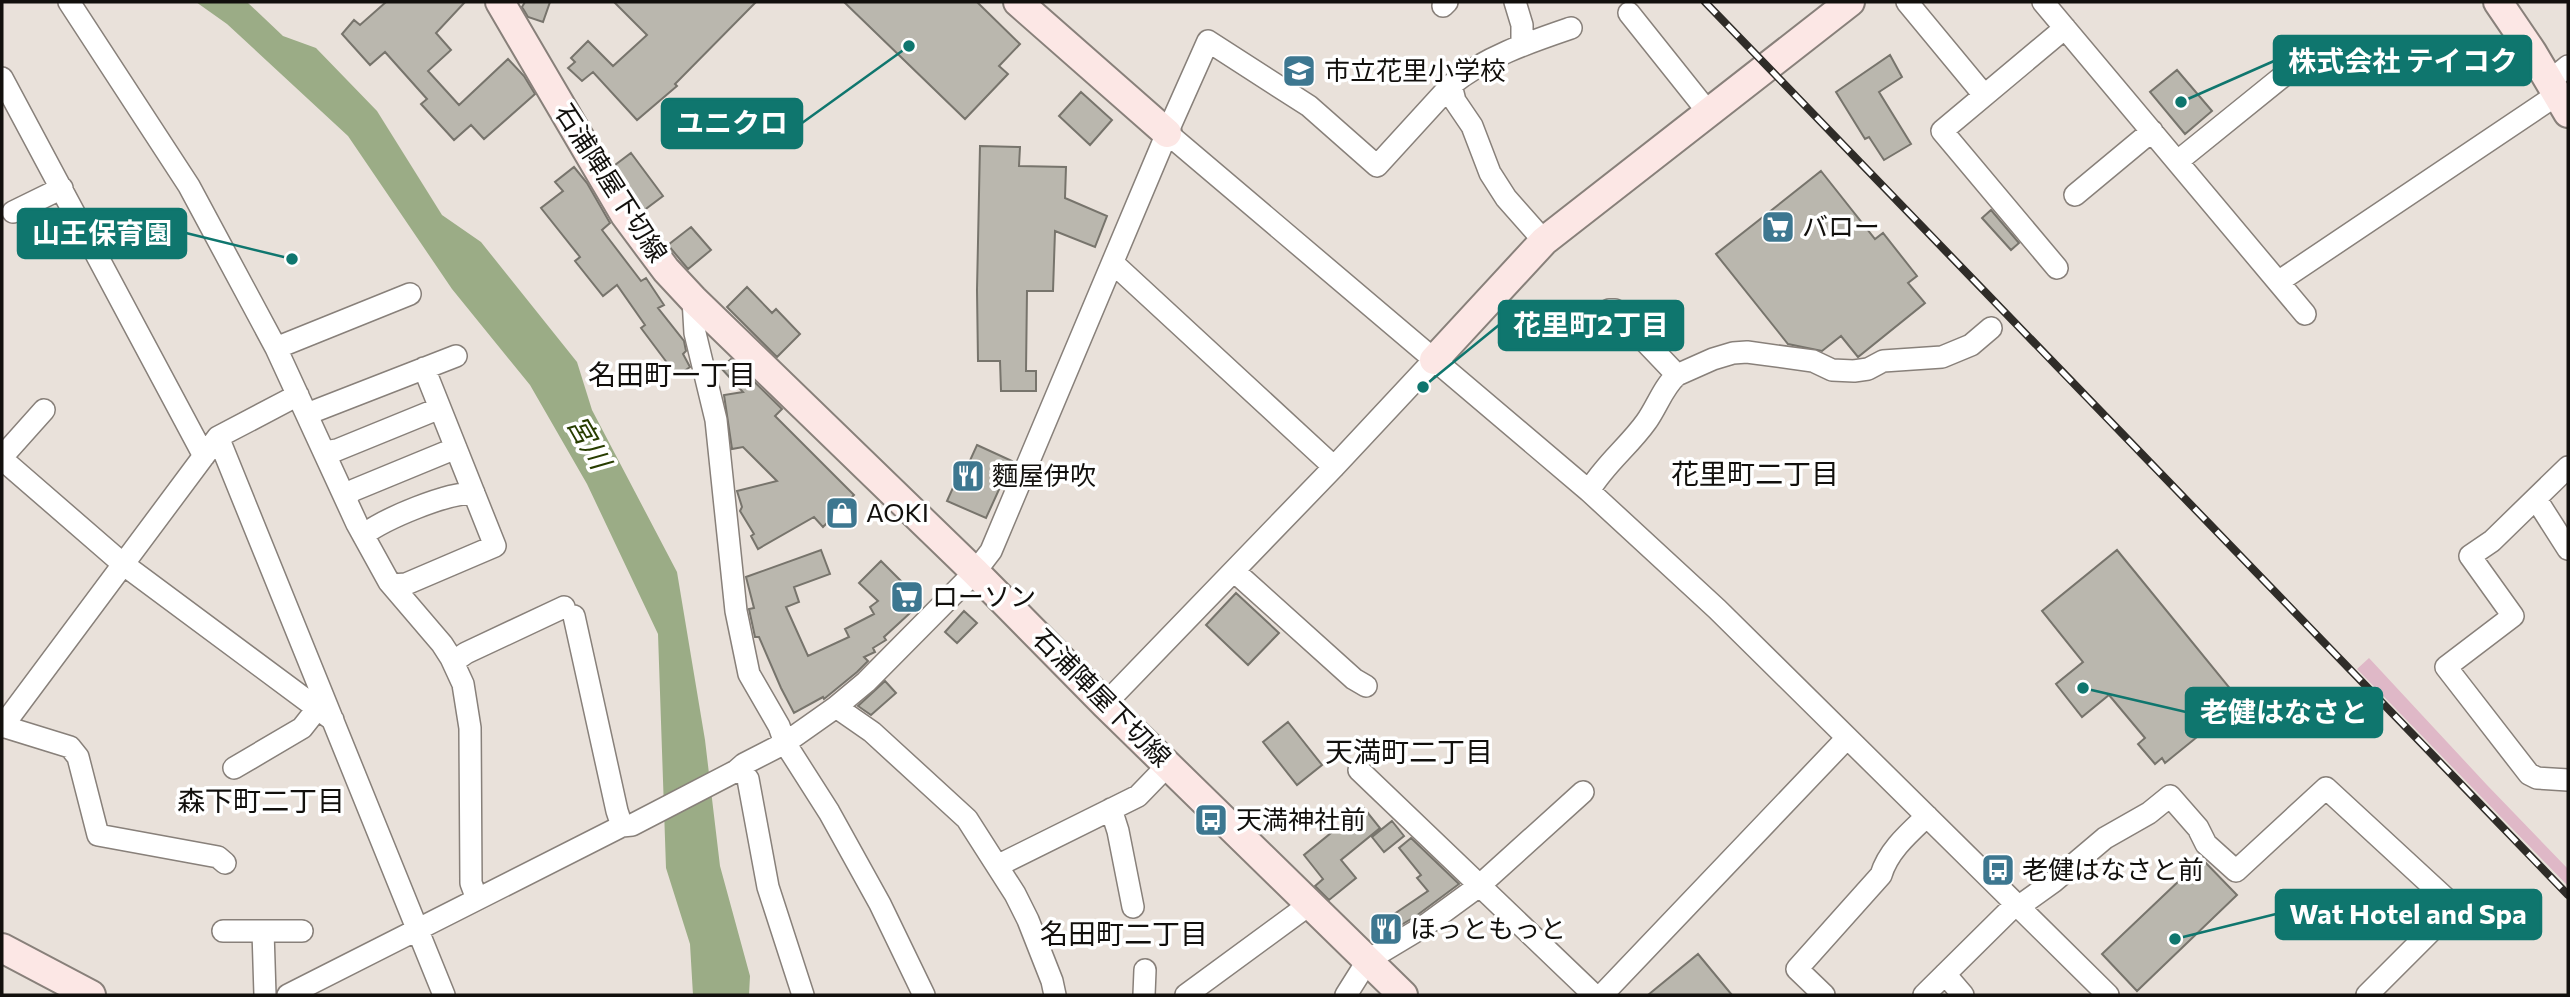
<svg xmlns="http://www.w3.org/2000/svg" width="2570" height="997" viewBox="0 0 2570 997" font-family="Commissioner,'Noto Sans JP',sans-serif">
  <rect width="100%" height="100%" fill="#e9e1da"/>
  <path fill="#dfb8c7" d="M 2369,658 L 2487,785 L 2568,869 L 2568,886 L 2357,669 Z"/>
  <path fill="#9bac86" d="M 196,2 L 247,2 L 283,36 L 316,48 L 377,111 L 442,215 L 481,242 L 577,362 L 592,410 L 677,572 L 705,740 L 720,866 L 750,976 L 749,995 L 693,995 L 690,944 L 666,868 L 658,634 L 587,484 L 530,385 L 452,289 L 348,136 L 227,24 Z"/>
  <path fill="#bab7ae" stroke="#77746c" stroke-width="2" d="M 386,2 L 465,2 L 436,33 L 451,50 L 428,71 L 459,105 L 508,59 L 524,76 L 535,94 L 484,139 L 471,125 L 454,140 L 421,104 L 427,99 L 385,52 L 370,65 L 342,34 L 354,20 L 360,25 Z
    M 525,2 L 550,2 L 543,22 L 528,17 L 522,7 Z
    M 614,2 L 756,2 L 675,84 L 677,86 L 637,120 L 593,72 L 582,81 L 568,68 L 575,62 L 571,58 L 588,41 L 613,66 L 647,35 Z
    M 844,2 L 977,2 L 1020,44 L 999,66 L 1008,74 L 965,119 Z
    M 1890,55 L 1902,77 L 1879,92 L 1911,144 L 1884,160 L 1869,137 L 1865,139 L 1836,92 Z
    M 2177,70 L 2212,111 L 2185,134 L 2150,92 Z
    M 1081,92 L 1112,120 L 1090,145 L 1059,116 Z
    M 980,146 L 1020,147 L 1019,166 L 1066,167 L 1065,198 L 1107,216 L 1095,247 L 1055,231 L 1053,291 L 1027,291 L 1026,371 L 1036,371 L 1036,391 L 1001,391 L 1000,361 L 978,361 L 977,290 Z
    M 631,153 L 663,196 L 643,211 L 615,165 Z
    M 574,167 L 587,183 L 610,223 L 602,230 L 641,281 L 646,278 L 664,305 L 658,308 L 684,341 L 686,351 L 683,354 L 690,367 L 677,376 L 641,328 L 645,325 L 617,285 L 603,296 L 575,261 L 580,257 L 541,208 L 563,191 L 555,182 Z
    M 1821,171 L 1875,239 L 1883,233 L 1917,276 L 1908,283 L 1925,303 L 1858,357 L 1841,336 L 1822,351 L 1788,344 L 1716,254 Z
    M 1991,210 L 2019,243 L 2011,250 L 1982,218 Z
    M 691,227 L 711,250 L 688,269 L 668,245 Z
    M 747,287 L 772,313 L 776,309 L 800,334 L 777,357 L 727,307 Z
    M 731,359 L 782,409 L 775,416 L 854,495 L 844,504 L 852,512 L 841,523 L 834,516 L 823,527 L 814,517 L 758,549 L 751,536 L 754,534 L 740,511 L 742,507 L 737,491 L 777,481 L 743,447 L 732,449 L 724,395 L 743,392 L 721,368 Z
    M 977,445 L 1012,461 L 986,518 L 947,501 L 964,463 L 968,465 Z
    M 821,550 L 830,574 L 794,587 L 799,602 L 786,607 L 808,656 L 849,637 L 845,629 L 874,614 L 870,607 L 878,601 L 859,583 L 881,561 L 922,602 L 884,637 L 886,640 L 873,648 L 875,652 L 864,657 L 868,661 L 857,672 L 824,699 L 823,697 L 794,713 L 781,688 L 759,637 L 755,637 L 749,609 L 754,608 L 746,577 Z
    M 2117,550 L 2237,697 L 2214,716 L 2218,720 L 2165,763 L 2162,758 L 2155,764 L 2138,744 L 2145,738 L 2109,695 L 2082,717 L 2056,684 L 2083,662 L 2042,611 Z
    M 1236,593 L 1279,633 L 1248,665 L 1206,625 Z
    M 964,611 L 977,623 L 957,643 L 945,632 Z
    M 885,681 L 896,693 L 871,715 L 858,706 Z
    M 1288,722 L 1322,765 L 1297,785 L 1263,742 Z
    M 1363,807 L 1380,828 L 1341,860 L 1356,878 L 1329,900 L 1315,886 L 1323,879 L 1304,855 Z
    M 1392,821 L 1404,836 L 1384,852 L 1372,837 Z
    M 1411,838 L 1459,884 L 1416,916 L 1381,937 L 1375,927 L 1428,891 L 1417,878 L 1421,875 L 1399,848 Z
    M 2202,859 L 2237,895 L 2137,991 L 2102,954 Z
    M 1698,954 L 1732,995 L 1648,995 Z"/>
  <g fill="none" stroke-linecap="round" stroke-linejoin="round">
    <defs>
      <path id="street" d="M 69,2 L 189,186 L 276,348 L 357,524 L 389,582 L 442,644 L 451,658 L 463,684 L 470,728 L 471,883 L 477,899
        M 1515,2 L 1522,25 L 1522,44
        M 1907,2 L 1984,95
        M 2043,2 L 2305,314
        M 1443,6 L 1447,2
        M 1629,13 L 1708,112
        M 2,78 L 204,456
        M 2550,81 L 2568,66
        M 1451,85 C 1485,57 1530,42 1571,28
        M 1167,133 L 1589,491 L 1717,609 L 2108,995
        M 2178,161 L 2303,60
        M 2075,195 L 2152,131
        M 13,212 L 62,188
        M 1113,263 L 1334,467
        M 2057,268 L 1942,131 L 2065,28
        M 2278,282 L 2558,94
        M 693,299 L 695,333 L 716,420 L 736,611 L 749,674 L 779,726 L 785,743 L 829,812 L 880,904 L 924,995
        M 1609,310 L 1615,310 L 1677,375 L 1713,359 L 1733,353 L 1747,352 L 1813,361 L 1832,370 L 1854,371 L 1868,369 L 1883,361 L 1942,357 L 1971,345 L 1991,328
        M 276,348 L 410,294
        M 307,414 L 456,356
        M 218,437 L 444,995
        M 324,452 L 337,450 L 440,408
        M 2,457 L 44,410
        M 2,459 L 123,564 L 333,720
        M 2568,467 L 2492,541 L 2470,556 L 2513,616 L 2446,667 L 2529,774 L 2537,778 L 2568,780
        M 1589,491 C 1604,465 1629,446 1646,422 C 1657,407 1663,387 1677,375
        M 345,497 L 354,490 L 456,448
        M 2536,499 L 2568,549
        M 363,535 C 386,518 446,493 474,493
        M 1234,571 L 1354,679 L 1366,686
        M 392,585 L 406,584 L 495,546 L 424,368
        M 574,616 L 617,811 L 622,826
        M 453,662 L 466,653 L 564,607
        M 1105,704 L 1334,467 L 1434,360
        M 836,707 L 872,732 L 967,819 L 1015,894 L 1028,920 L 1052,981 L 1055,995
        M 2,726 L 70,747 L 78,757 L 98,835 L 218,857 L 225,863
        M 2,727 L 218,437 L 298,395
        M 234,768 L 302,728 L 317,709
        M 740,769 L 748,779 L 768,887 L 803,995
        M 1359,770 L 1594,995
        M 1111,809 L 1118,831 L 1133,907
        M 997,866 L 1138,796 L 1169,764
        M 2018,907 L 2053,882 L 2105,838 L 2149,813 L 2170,796 L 2198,828 L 2206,844 L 2236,871 L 2326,788 L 2455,907 L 2367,995
        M 223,931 L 302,931
        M 263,931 L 265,995
        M 1945,974 L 1963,995
        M 288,995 L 622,826 L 632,825 L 736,771 L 744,764 L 785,743 L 836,707 L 866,682 L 975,572 L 991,551 L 1167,133 L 1208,41 L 1309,106 L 1377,166 L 1451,85 L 1455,101 L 1472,126 L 1490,173 L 1506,198 L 1544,241
        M 1144,995 L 1145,970
        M 1186,995 L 1310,904
        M 1346,995 L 1368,960 L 1423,927 L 1479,886 L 1583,792
        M 1602,995 L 1847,738
        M 1824,995 L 1797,969 L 1881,875 C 1888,851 1909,833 1927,816
        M 1924,995 L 2016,904"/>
      <path id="secondary" d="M 500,2 L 625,215 L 666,270 L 693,299 L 975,572 L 1105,704 L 1403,995
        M 1018,2 L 1167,133
        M 2498,2 L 2532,52 L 2568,113
        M 1434,360 L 1544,241 L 1850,2
        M 2,948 L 91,995"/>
    </defs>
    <use href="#street" stroke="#88807a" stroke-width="24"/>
    <use href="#secondary" stroke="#88807a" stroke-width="32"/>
    <use href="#street" stroke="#fff" stroke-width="21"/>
    <use href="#secondary" stroke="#fce7e5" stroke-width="28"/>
    <defs>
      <path id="rail" d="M 1705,2 L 2568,895"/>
    </defs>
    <use href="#rail" stroke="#2f2c28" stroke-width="8"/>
    <use href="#rail" stroke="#fff" stroke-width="5" stroke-dasharray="16" stroke-linecap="butt"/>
  </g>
  <defs>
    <symbol id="school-square" viewBox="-11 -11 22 22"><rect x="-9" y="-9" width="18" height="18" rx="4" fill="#3d7790" stroke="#fff"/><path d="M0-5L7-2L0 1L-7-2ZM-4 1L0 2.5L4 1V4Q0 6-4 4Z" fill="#fff"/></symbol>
    <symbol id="supermarket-square" viewBox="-11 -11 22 22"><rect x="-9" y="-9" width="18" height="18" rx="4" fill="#3d7790" stroke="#fff"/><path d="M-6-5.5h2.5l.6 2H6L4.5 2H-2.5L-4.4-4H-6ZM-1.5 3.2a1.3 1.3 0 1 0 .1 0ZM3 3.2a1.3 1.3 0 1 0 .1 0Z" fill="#fff"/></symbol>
    <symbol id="restaurant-square" viewBox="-11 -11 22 22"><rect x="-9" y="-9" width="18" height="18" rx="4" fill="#3d7790" stroke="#fff"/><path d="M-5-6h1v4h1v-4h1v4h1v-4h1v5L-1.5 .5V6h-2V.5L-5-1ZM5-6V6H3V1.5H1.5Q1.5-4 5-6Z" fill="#fff"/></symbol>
    <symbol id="shop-square" viewBox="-11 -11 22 22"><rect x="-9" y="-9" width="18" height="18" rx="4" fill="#3d7790" stroke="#fff"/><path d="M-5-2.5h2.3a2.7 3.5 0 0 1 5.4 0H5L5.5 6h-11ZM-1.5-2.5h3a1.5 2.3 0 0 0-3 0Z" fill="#fff"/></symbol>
    <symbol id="bus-square" viewBox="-11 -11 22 22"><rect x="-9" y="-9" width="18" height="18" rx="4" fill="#3d7790" stroke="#fff"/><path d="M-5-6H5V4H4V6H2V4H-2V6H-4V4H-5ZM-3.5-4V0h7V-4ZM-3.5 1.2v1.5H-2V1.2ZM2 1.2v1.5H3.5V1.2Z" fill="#fff"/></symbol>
  </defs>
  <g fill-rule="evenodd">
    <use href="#school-square" x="1280" y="52" width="38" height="38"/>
    <use href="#supermarket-square" x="1759" y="208" width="38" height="38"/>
    <use href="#restaurant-square" x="949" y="457" width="38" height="38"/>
    <use href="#shop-square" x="823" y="494" width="38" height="38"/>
    <use href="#supermarket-square" x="888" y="578" width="38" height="38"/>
    <use href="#bus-square" x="1192" y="801" width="38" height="38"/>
    <use href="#bus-square" x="1979" y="851" width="38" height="38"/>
    <use href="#restaurant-square" x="1367" y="910" width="38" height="38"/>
  </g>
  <g text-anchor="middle" stroke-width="7" stroke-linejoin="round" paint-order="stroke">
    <g font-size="26" fill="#12100d" stroke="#fff" text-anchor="start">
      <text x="1324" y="80">市立花里小学校</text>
      <text x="1802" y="236">バロー</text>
      <text x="992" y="485">麵屋伊吹</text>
      <text x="866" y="522">AOKI</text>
      <text x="932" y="606">ローソン</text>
      <text x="1236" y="829">天満神社前</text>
      <text x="2022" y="879">老健はなさと前</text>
      <text x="1410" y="938">ほっともっと</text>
    </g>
    <g font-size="26" fill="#12100d" stroke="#fff">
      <text transform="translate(611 183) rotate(57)" y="9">石浦陣屋下切線</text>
      <text transform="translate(1102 698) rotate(45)" y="9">石浦陣屋下切線</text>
    </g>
    <g font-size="28" fill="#12100d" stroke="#fff">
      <text x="672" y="385">名田町一丁目</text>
      <text x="1755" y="484">花里町二丁目</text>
      <text x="1409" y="762">天満町二丁目</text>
      <text x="261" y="811">森下町二丁目</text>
      <text x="1124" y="944">名田町二丁目</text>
    </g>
    <g font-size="28" font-style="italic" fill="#283d00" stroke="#fff">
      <text transform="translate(589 442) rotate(60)" y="10">宮川</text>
    </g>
  </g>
  <path fill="none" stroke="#0f766e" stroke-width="2.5" d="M2181 102L2274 61M909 46L802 123M292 259L186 233M1423 387L1499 325M2083 688L2186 712M2175 939L2276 914"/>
  <g fill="#0f766e" stroke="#fff" stroke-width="2.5">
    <circle cx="2181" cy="102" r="7"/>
    <circle cx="909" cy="46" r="7"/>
    <circle cx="292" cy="259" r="7"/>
    <circle cx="1423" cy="387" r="7"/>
    <circle cx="2083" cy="688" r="7"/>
    <circle cx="2175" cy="939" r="7"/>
  </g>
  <g fill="#0f766e" stroke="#0f766e" stroke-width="2.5">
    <rect x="2274" y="36" width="257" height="49" rx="7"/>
    <rect x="662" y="99" width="140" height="49" rx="7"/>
    <rect x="18" y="209" width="168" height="49" rx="7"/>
    <rect x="1499" y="301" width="184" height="49" rx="7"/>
    <rect x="2186" y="688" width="196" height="49" rx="7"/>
    <rect x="2276" y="890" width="265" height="49" rx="7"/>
  </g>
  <g font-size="28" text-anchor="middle" font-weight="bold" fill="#fff">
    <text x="2403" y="71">株式会社 テイコク</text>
    <text x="732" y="133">ユニクロ</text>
    <text x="102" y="243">山王保育園</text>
    <text x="1591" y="335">花里町2丁目</text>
    <text x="2284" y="722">老健はなさと</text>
    <text x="2408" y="924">Wat Hotel and Spa</text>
  </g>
  <rect width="2570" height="997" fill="none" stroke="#12100d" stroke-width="7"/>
</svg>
